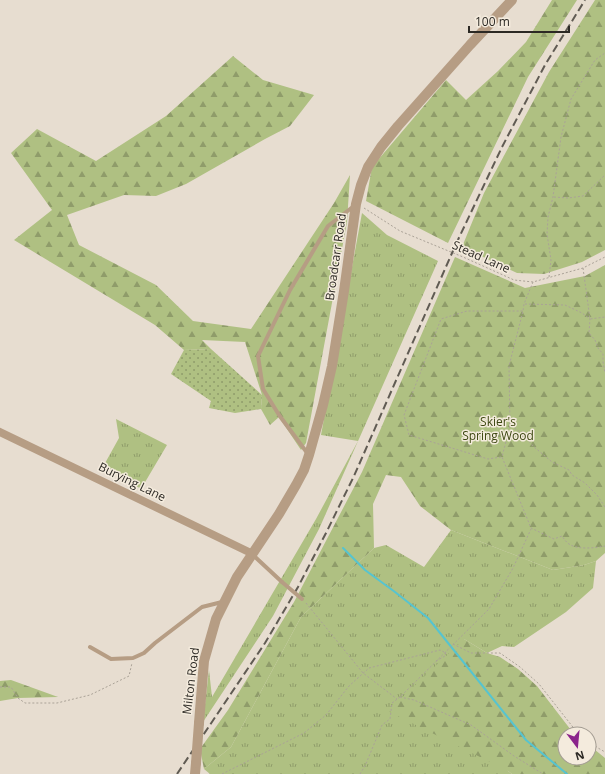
<svg xmlns="http://www.w3.org/2000/svg" width="605" height="774" viewBox="0 0 605 774" font-family="'Open Sans',sans-serif">
  <defs>
    <pattern id="grass-tufts" width="24" height="20" patternUnits="userSpaceOnUse"><rect width="24" height="20" fill="#afc082"/><path d="M3 7l-1-3M5 7V3M7 7l1-3M15 17l-1-3M17 17v-4M19 17l1-3" fill="none" stroke="#8f9c6a"/></pattern>
    <pattern id="forest-firs" width="22" height="20" patternUnits="userSpaceOnUse"><rect width="22" height="20" fill="#afc082"/><path d="M5 1l3.5 6h-7zM16 11l3.5 6h-7z" fill="#8f9c6a"/></pattern>
    <pattern id="garden-dots" width="8" height="8" patternUnits="userSpaceOnUse"><rect width="8" height="8" fill="#afc082"/><path d="M2 2h.1M6 6h.1" fill="none" stroke="#8f9c6a" stroke-width="1.8" stroke-linecap="round"/></pattern>
  </defs>
  <rect width="100%" height="100%" fill="#e7ddd0"/>
  <path fill="url(#grass-tufts)" d="M 362,213 L 387,235 L 438,261 L 319,529 L 273,616 L 203,722 L 209,670 L 212,697 L 316,519 L 358,441 L 321,435 Z
    M 116,419 L 167,445 L 141,489 L 104,465 L 119,438 Z
    M 451,530 L 553,570 L 584,565 L 596,561 L 593,588 L 566,612 L 514,647 L 502,646 L 487,653 L 464,639 L 508,771 L 512,774 L 210,774 L 204,769 L 231,747 L 301,617 L 374,548 L 386,545 L 424,567 Z"/>
  <path fill="url(#forest-firs)" d="M 552,0 L 577,0 L 528,77 L 448,243 L 366,201 L 372,167 L 446,80 L 466,100 L 498,71 L 526,42 Z
    M 595,0 L 605,0 L 605,250 L 582,262 L 544,274 L 517,273 L 462,247 L 484,193 L 549,72 Z
    M 233,56 L 263,80 L 314,95 L 290,126 L 265,139 L 186,184 L 156,196 L 124,195 L 67,215 L 79,245 L 156,285 L 193,321 L 251,329 L 334,203 L 350,175 L 347,222 L 306,443 L 301,450 L 279,417 L 270,425 L 261,409 L 262,395 L 245,342 L 202,340 L 211,349 L 184,350 L 155,325 L 14,240 L 52,210 L 11,153 L 37,129 L 96,161 L 166,116 Z
    M 455,257 L 525,288 L 585,276 L 605,265 L 605,553 L 596,561 L 584,565 L 553,570 L 451,530 L 420,506 L 401,477 L 386,475 L 373,504 L 374,548 L 301,617 L 231,747 L 204,769 L 200,749 L 228,710 L 294,602 L 362,472 Z
    M 464,639 L 487,653 L 500,657 L 518,669 L 537,686 L 574,734 L 565,734 L 565,758 L 589,758 L 589,745 L 605,758 L 605,774 L 512,774 L 508,771 L 388,711 Z
    M 11,680 L 58,697 L 18,698 L 0,701 L 0,681 Z"/>
  <path fill="url(#garden-dots)" d="M 211,349 L 262,395 L 261,409 L 235,413 L 209,408 L 211,401 L 171,374 L 184,350 Z"/>
  <g fill="none" stroke-linecap="round" stroke-linejoin="round">
    <path stroke="#56c4d0" stroke-width="2" d="M 343,548 L 365,570 L 395,592 L 428,618 L 526,740 L 567,774"/>
    <path stroke="#aaa297" stroke-width="1" stroke-dasharray="2 2" stroke-linecap="butt" d="M 554,197 L 568,198 L 583,196 L 605,175
      M 364,208 L 400,231 L 463,257 L 514,280 L 533,282 L 583,268 L 605,257
      M 583,268 L 590,319 L 605,317
      M 549,277 L 551,260 L 547,234 L 548,217 L 553,197 L 561,137 L 571,99 L 595,60 L 605,53
      M 533,282 L 524,304 L 523,311 L 509,366 L 510,426 L 502,457 L 531,528 L 554,539 L 562,536 C 564,539 566,542 569,544 C 578,550 595,548 605,546
      M 525,304 L 565,305 L 582,313 L 590,319 L 589,333 L 595,340 L 598,348 L 603,354 L 603,362 L 605,373
      M 511,426 L 522,433 L 533,446 L 552,462 L 569,470 L 572,475 L 585,483 L 597,495 L 605,507
      M 501,457 L 488,459 L 409,435 L 404,415 L 441,319 L 467,311 L 523,311
      M 306,603 L 363,673 L 397,699
      M 453,644 L 471,653 L 500,653 L 520,667 L 539,684 L 576,731 L 580,734
      M 436,661 L 445,656 L 446,651
      M 0,687 L 11,687 L 18,698 L 25,703 L 57,703 L 90,695 L 129,676 L 132,663
      M 400,697 L 414,700 L 471,725 L 514,756 L 543,774
      M 589,741 L 598,748 L 605,752
      M 222,774 L 304,733 L 326,715 L 349,686 L 369,668 L 440,650 L 444,652
      M 360,774 L 365,766 L 382,725 L 390,719 L 392,703 L 400,697 L 489,609 L 513,568 L 531,529"/>
    <path stroke="#b69d84" stroke-width="4" d="M 308,454 L 279,415 L 263,389 L 258,356 L 290,290 L 328,226 L 354,206
      M 253,555 L 282,582
      M 90,647 L 111,659 L 133,658 L 144,653 L 155,643 L 202,607 L 222,602"/>
    <path stroke="#b69d84" stroke-width="8" d="M 0,432 L 253,554"/>
    <path stroke="#b69d84" stroke-width="10" d="M 199,723 L 204,661 L 216,619 L 237,577 L 279,514 L 296,485 L 304,470 L 309,455 L 323,405 L 332,366 L 344,291 L 356,204 L 361,185 L 368,167 L 381,147 L 398,126 L 470,45 L 512,0
      M 195,774 L 196,763"/>
    <path stroke="#605b53" stroke-width="2" stroke-dasharray="8 4" stroke-linecap="butt" d="M 177,774 L 265,643 L 298,587 L 327,531 L 354,476 L 456,244 L 502,147 L 545,65 L 585,0"/>
    <path stroke="#b69d84" stroke-width="4" d="M 282,582 L 302,599"/>
    <path stroke="#b69d84" stroke-width="10" d="M 196,763 L 199,723"/>
  </g>
  <g text-anchor="middle" stroke-width="3" stroke-linejoin="round" paint-order="stroke">
    <g font-size="12" fill="#2c2924" stroke="#f4ebdd">
      <text transform="translate(336 257) rotate(-82)" y="4">Broadcarr Road</text>
      <text transform="translate(481 257) rotate(24)" y="4">Stead Lane</text>
      <text transform="translate(132 482) rotate(26)" y="4">Burying Lane</text>
      <text transform="translate(191 681) rotate(-83)" y="4">Milton Road</text>
    </g>
    <g font-size="12" fill="#3c4710" stroke="#f4ebdd">
      <text x="498" y="426">Skier's<tspan x="498" dy="14">Spring Wood</tspan></text>
    </g>
  </g>
  <g transform="translate(577 746) rotate(164)"><circle r="19" fill="#f4ebdd" stroke="#a49d93"/>
  <path d="M0-3L7 15L0 10L-7 15Z" fill="#8b248b"/>
  <text y="-6" font-size="11" font-weight="bold" text-anchor="middle" fill="#2c2924">N</text>
  </g>
  <path d="M469 26v6h100v-6" fill="none" stroke="#2c2924" stroke-width="2"/>
  <text x="475" y="26" font-size="12" fill="#2c2924" stroke="#f4ebdd" stroke-width="3" paint-order="stroke">100 m</text>
</svg>
